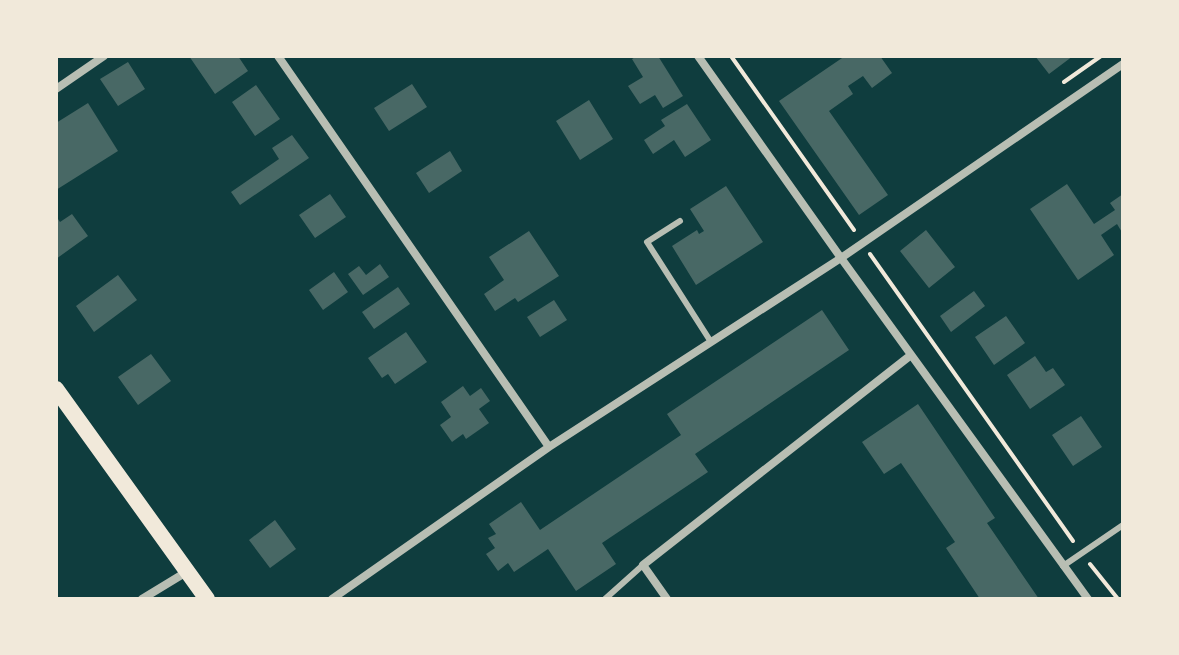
<svg xmlns="http://www.w3.org/2000/svg" width="1179" height="655" viewBox="0 0 1179 655" font-family="'Playfair Display',serif">
  <rect width="100%" height="100%" fill="#0f3d3e"/>
  <path fill="#486865" d="M 189,56 L 238,56 L 248,71 L 215,94 Z
    M 637,56 L 658,56 L 683,96 L 663,108 L 655,95 L 640,104 L 628,86 L 643,77 L 632,59 Z
    M 845,56 L 880,56 L 892,73 L 872,88 L 863,76 L 848,86 L 853,94 L 829,111 L 888,195 L 859,215 L 779,101 Z
    M 1035,56 L 1073,56 L 1049,74 Z
    M 128,62 L 145,89 L 118,106 L 100,79 Z
    M 412,84 L 427,107 L 389,131 L 374,108 Z
    M 256,85 L 280,119 L 255,136 L 232,102 Z
    M 589,100 L 613,139 L 580,160 L 556,121 Z
    M 88,103 L 118,151 L 56,190 L 56,123 Z
    M 687,104 L 711,140 L 685,157 L 674,140 L 653,154 L 644,140 L 665,126 L 661,120 Z
    M 292,135 L 309,158 L 240,205 L 231,192 L 279,159 L 272,148 Z
    M 450,151 L 462,171 L 429,193 L 416,173 Z
    M 1067,184 L 1094,224 L 1115,210 L 1110,203 L 1123,194 L 1123,234 L 1117,224 L 1101,235 L 1114,255 L 1078,280 L 1030,209 Z
    M 726,186 L 763,242 L 696,285 L 672,246 L 697,230 L 699,234 L 704,231 L 690,209 Z
    M 330,194 L 346,217 L 315,238 L 299,215 Z
    M 72,214 L 88,236 L 56,259 L 56,216 L 60,222 Z
    M 926,230 L 955,267 L 929,288 L 900,251 Z
    M 529,231 L 559,276 L 518,302 L 515,298 L 495,311 L 484,294 L 504,280 L 489,257 Z
    M 380,264 L 389,277 L 363,295 L 348,274 L 359,266 L 366,275 Z
    M 334,272 L 348,292 L 323,310 L 309,290 Z
    M 118,275 L 137,300 L 94,332 L 76,306 Z
    M 398,287 L 410,304 L 374,329 L 362,312 Z
    M 974,291 L 985,306 L 951,332 L 940,316 Z
    M 554,300 L 567,320 L 540,337 L 527,317 Z
    M 822,310 L 849,350 L 695,454 L 708,472 L 602,543 L 616,564 L 576,591 L 548,549 L 514,572 L 508,563 L 498,571 L 486,554 L 495,548 L 488,538 L 496,534 L 489,524 L 521,502 L 540,530 L 681,435 L 667,414 Z
    M 1006,316 L 1025,343 L 994,365 L 975,337 Z
    M 406,332 L 427,362 L 395,384 L 388,374 L 382,378 L 368,358 Z
    M 151,354 L 171,381 L 138,405 L 118,377 Z
    M 1035,356 L 1046,372 L 1053,368 L 1065,385 L 1030,409 L 1007,375 Z
    M 463,386 L 470,396 L 481,388 L 490,401 L 479,409 L 489,423 L 466,439 L 463,434 L 452,442 L 440,425 L 451,417 L 441,402 Z
    M 918,404 L 995,518 L 987,523 L 1039,599 L 980,599 L 946,548 L 955,542 L 901,463 L 884,474 L 862,442 Z
    M 1081,416 L 1102,447 L 1073,466 L 1052,435 Z
    M 275,520 L 296,549 L 270,568 L 249,540 Z"/>
  <g fill="none" stroke-linecap="round" stroke-linejoin="round">
    <path stroke="#f1e9da" stroke-width="4" d="M 731,56 L 854,230
      M 1064,82 L 1101,56
      M 870,254 L 1073,541
      M 1090,564 L 1118,599"/>
    <path stroke="#b8beb3" stroke-width="6" d="M 680,221 L 647,242 L 711,342
      M 1063,566 L 1123,525
      M 605,599 L 643,565"/>
    <path stroke="#b8beb3" stroke-width="8" d="M 278,56 L 549,447
      M 698,56 L 841,258 L 1088,599
      M 56,89 L 104,56
      M 142,599 L 188,571
      M 332,599 L 549,447 L 841,258 L 1123,64
      M 667,599 L 643,565 L 911,355"/>
    <path stroke="#f1e9da" stroke-width="16" d="M 56,389 L 207,599"/>
  </g>
  <rect width="1179" height="655" fill="none" stroke="#f1e9da" stroke-width="116"/>
</svg>
